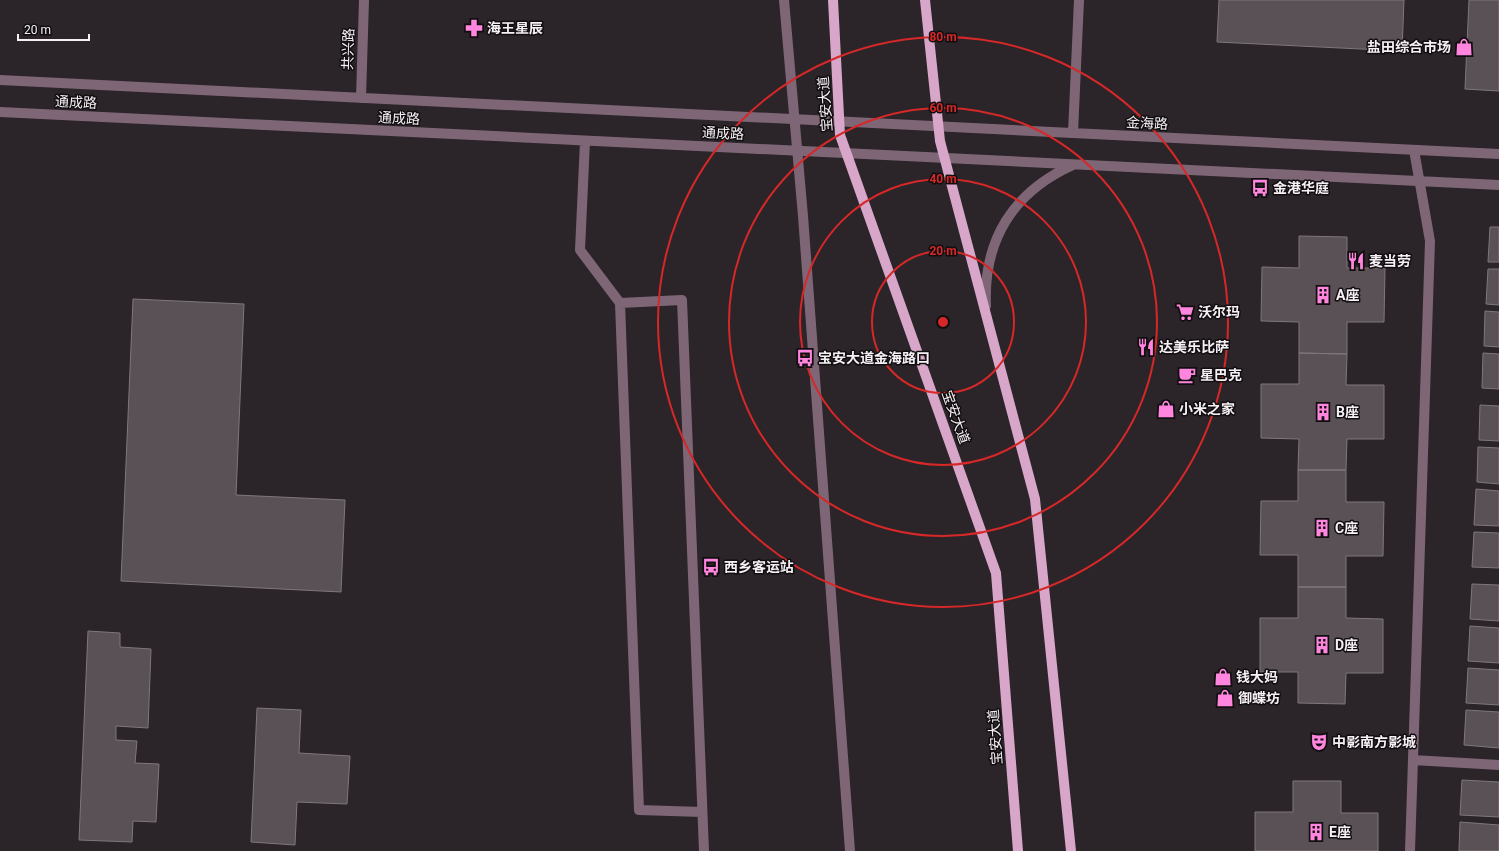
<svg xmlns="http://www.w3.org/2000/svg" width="1499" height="851" viewBox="0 0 1499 851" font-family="Roboto,'Noto Sans SC',sans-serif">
<rect width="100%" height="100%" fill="#2b2429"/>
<path fill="#595156" stroke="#80777d" d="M 1219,0 L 1404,0 L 1402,51 L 1217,42 Z
M 1469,0 L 1499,0 L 1499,91 L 1465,89 Z
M 1490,227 L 1499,227 L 1499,262 L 1488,262 Z
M 1299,236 L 1347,237 L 1347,268 L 1385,268 L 1384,322 L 1347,322 L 1347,354 L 1299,353 L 1299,322 L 1261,321 L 1262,267 L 1299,268 Z
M 1488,269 L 1499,269 L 1499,305 L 1486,304 Z
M 133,299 L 244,304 L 236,495 L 345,500 L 341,592 L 121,581 Z
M 1485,311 L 1499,312 L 1499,347 L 1484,346 Z
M 1299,353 L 1347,354 L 1346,385 L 1384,385 L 1384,439 L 1347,439 L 1346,470 L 1298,470 L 1299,439 L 1261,438 L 1261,384 L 1299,384 Z
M 1483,353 L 1499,354 L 1499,389 L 1482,388 Z
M 1480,405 L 1499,406 L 1499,441 L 1479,440 Z
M 1478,447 L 1499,448 L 1499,484 L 1477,482 Z
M 1298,470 L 1346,470 L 1346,502 L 1384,502 L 1383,556 L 1346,556 L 1346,587 L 1298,587 L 1298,555 L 1260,555 L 1261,501 L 1298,501 Z
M 1476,489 L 1499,491 L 1499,526 L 1474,525 Z
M 1474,532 L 1499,533 L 1499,568 L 1472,567 Z
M 1472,584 L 1499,585 L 1499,621 L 1470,619 Z
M 1298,587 L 1346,587 L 1346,618 L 1383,619 L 1383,673 L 1346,673 L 1345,704 L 1298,703 L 1298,672 L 1260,672 L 1260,618 L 1298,618 Z
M 1470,626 L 1499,628 L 1499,663 L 1468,661 Z
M 88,631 L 120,633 L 120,647 L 151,649 L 148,728 L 116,726 L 116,740 L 137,741 L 135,763 L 159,764 L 156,822 L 133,821 L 132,842 L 79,840 Z
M 1468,668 L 1499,670 L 1499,705 L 1466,703 Z
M 257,708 L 301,710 L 299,753 L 350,756 L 347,804 L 297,802 L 295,845 L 251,842 Z
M 1466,710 L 1499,712 L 1499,748 L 1464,745 Z
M 1462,780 L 1499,782 L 1499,817 L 1460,815 Z
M 1293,781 L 1341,781 L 1341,813 L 1378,813 L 1378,851 L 1255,851 L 1255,812 L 1293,812 Z
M 1460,822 L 1499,825 L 1499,851 L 1459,851 Z"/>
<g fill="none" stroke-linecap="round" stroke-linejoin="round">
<path stroke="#7e6677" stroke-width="10" d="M 784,0 L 803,216 L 850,851
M 0,80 L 1499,154
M 361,98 L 364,0
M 0,112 L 1499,185
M 1073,133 L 1079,0
M 585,141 L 580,250 L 620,303 L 682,300 L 704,851
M 620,303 L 639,810 L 702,812
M 986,306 C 983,240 1013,192 1073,165
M 1413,760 L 1499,765
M 1410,851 L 1430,241 L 1414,150"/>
<path stroke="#d8a6c8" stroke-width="10" d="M 833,0 L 840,135 L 996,573 L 1018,851
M 925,0 L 940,141 L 1035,499 L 1071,851"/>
</g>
<g fill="none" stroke="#d62828" stroke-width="2">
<circle cx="943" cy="322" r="71"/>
<circle cx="943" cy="322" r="143"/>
<circle cx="943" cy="322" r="214"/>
<circle cx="943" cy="322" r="285"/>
</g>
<defs>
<g id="pharmacy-bare" transform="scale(1.38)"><path d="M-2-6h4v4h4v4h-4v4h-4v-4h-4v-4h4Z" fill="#ff85de" stroke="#110e10" stroke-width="2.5" paint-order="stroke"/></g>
<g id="shop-bare" transform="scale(1.38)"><path d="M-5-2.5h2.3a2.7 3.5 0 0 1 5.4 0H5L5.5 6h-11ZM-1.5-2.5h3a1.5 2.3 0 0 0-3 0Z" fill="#ff85de" stroke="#110e10" stroke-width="2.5" paint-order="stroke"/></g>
<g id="bus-bare" transform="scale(1.38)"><path d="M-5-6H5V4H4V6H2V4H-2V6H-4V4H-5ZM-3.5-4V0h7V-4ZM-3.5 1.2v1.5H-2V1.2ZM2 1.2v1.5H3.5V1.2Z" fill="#ff85de" stroke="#110e10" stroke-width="2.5" paint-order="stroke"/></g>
<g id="restaurant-bare" transform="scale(1.38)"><path d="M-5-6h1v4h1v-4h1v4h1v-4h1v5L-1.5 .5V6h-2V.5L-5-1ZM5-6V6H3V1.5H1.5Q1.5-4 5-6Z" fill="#ff85de" stroke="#110e10" stroke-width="2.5" paint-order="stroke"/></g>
<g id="building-bare" transform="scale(1.38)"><path d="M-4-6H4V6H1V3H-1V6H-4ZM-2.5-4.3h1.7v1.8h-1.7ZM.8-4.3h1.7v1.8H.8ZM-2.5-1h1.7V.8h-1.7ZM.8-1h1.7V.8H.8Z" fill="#ff85de" stroke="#110e10" stroke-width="2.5" paint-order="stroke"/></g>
<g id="supermarket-bare" transform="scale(1.38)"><path d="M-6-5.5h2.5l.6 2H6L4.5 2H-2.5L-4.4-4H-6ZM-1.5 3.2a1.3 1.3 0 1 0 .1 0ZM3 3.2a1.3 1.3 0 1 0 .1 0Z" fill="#ff85de" stroke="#110e10" stroke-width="2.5" paint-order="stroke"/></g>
<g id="cafe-bare" transform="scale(1.38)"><path d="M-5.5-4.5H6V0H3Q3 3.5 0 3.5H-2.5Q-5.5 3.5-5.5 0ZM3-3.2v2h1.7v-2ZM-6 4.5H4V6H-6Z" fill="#ff85de" stroke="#110e10" stroke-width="2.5" paint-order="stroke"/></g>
<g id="theatre-bare" transform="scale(1.38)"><path d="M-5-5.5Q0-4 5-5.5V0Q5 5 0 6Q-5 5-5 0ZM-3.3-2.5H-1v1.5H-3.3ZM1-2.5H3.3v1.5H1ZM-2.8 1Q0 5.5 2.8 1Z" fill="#ff85de" stroke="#110e10" stroke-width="2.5" paint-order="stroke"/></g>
</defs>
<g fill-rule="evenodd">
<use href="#pharmacy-bare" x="474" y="28"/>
<use href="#shop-bare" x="1464" y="47"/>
<use href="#bus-bare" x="1260" y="188"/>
<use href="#restaurant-bare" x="1356" y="261"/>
<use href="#building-bare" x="1323" y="295"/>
<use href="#supermarket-bare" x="1185" y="312"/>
<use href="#restaurant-bare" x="1146" y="347"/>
<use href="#bus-bare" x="805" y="358"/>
<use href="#cafe-bare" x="1187" y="375"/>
<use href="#shop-bare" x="1166" y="409"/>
<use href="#building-bare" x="1323" y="412"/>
<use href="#building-bare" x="1322" y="528"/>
<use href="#bus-bare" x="711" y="567"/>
<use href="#building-bare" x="1322" y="645"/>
<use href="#shop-bare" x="1223" y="677"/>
<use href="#shop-bare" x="1225" y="698"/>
<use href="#theatre-bare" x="1319" y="742"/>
<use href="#building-bare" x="1316" y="832"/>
</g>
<g text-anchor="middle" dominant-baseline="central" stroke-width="3" stroke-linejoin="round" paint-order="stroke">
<g font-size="14" font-weight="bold" fill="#f6f0f4" stroke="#110e10" text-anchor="start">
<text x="487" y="28">海王星辰</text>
<text x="1451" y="47" text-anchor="end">盐田综合市场</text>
<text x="1273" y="188">金港华庭</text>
<text x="1369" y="261">麦当劳</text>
<text x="1336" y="295">A座</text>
<text x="1198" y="312">沃尔玛</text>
<text x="1159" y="347">达美乐比萨</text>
<text x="818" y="358">宝安大道金海路口</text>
<text x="1200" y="375">星巴克</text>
<text x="1179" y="409">小米之家</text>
<text x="1336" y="412">B座</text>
<text x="1335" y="528">C座</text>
<text x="724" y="567">西乡客运站</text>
<text x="1335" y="645">D座</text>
<text x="1236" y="677">钱大妈</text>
<text x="1238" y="698">御蝶坊</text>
<text x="1332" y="742">中影南方影城</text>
<text x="1329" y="832">E座</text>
</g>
<g font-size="14" fill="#f6f0f4" stroke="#110e10">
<text transform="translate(348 49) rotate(-88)">共兴路</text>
<text transform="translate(76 102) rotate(3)">通成路</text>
<text transform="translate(825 104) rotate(-94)">宝安大道</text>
<text transform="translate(399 118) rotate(3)">通成路</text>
<text transform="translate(1147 123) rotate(3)">金海路</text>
<text transform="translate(723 133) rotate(3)">通成路</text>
<text transform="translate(956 417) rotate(70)">宝安大道</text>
<text transform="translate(995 737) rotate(-94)">宝安大道</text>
</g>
</g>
<circle cx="943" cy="322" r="6" fill="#d62828" stroke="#110e10" stroke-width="2"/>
<g font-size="12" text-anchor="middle" font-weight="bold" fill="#d62828" stroke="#110e10" stroke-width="3" stroke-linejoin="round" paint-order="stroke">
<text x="943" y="41">80 m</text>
<text x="943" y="112">60 m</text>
<text x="943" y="183">40 m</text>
<text x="943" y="255">20 m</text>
</g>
<path d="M18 34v6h71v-6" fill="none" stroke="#f6f0f4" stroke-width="2"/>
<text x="24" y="34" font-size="12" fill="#f6f0f4" stroke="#110e10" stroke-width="3" paint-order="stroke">20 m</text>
</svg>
